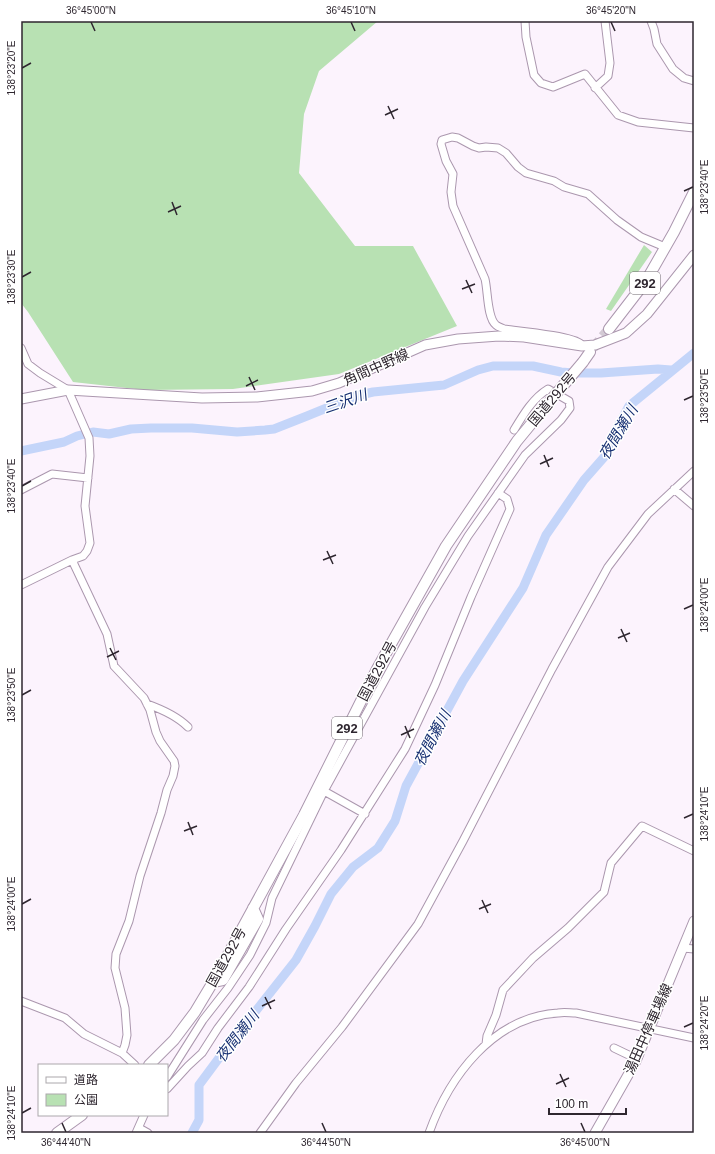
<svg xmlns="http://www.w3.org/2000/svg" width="715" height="1154" viewBox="0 0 715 1154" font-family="Helvetica,'Noto Sans JP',sans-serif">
<rect width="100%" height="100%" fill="#fcf3fd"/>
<path fill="#b8e1b3" d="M 21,21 L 378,21 L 319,71 L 304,114 L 299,173 L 355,246 L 413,246 L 457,326 L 339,374 L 233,389 L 145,390 L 73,382 L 28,312 L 21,303 Z
M 644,245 L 652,252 L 611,311 L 606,309 Z"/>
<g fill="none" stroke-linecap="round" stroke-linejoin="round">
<path stroke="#c4d5f9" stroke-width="9" d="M 21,451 L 64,442 L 77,436 L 93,432 L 109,434 L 131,429 L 151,428 L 192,428 L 237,432 L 265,430 L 274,429 L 307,416 L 356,396 L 373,392 L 444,385 L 478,370 L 493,366 L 533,366 L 561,372 L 574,373 L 601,373 L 658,369 L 671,370
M 192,1133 L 199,1120 L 199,1085 L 225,1050 L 296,960 L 315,926 L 331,894 L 353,867 L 378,848 L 395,821 L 406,786 L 463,681 L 523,588 L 546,535 L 584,480 L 606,455 L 610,441 L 629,406 L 694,353"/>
<path stroke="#d3cad4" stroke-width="10" stroke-dasharray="10 5" stroke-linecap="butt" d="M 593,348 L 609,329"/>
<g stroke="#ab97ae" stroke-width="9">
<path id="minor" d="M 525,21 L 526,37 L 534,75 L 541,83 L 553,87 L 585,74 L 618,115 L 638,122 L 694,128
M 651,21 L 654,29 L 657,44 L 673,69 L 684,78 L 694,81
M 595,88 L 608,76 L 610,63 L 605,21
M 581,344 C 573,336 519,331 504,329 C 502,328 498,327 496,325 C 487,318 488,291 485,279 L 453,206 L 451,192 L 453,174 L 446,161 L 441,144 L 442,140 L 452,137 L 458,138 L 473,146 L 479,148 L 486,147 L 498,148 L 506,153 L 518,167 L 526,173 L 554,181 L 564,187 L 588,194 L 617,220 L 641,237 L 665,247
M 21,348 L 28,364 L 40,373 L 68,390 L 89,438 L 90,456 L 85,506 L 90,543 L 87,551 L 83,556 L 72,560 L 21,585
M 674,489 L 694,506
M 21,490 L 52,474 L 88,478
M 72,560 L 107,634 L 114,666 L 144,698 L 150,710 L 156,732 L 160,741 L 174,761 L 175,766 L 173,776 L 167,790 L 161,813 L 140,876 L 129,921 L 116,954 L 115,968 L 125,1008 L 127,1035 L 125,1045 L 122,1053
M 147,704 C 161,709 177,716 188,727
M 324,791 L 365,814
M 683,948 L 694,949
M 21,1001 L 65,1018 L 84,1034 L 122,1053 L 135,1065
M 486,1044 L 487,1036 L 496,1015 L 503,990 L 533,958 L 568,928 L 604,892 L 611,863 L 642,826 L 694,851
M 614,1048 L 637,1059
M 167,1077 L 203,1020 L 228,988 L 250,955 L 266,923 L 272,898 L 324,791 L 425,607 L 468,536 L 525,455 L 561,420 L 570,408 L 569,401 L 548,389 C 533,398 523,415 514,430
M 167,1089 L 188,1066 L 202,1053 L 218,1028 L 249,987 L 286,929 L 341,850 L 405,749 L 435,685 L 471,597 L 510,509 L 507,499 L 498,493
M 139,1128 L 148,1133
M 136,1133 L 144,1115
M 260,1133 L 296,1083 L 342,1027 L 418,924 L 463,841 L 552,669 L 608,567 L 648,514 L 694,471
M 429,1133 C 449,1077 493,1017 558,1013 C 564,1012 570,1013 576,1013 L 694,1038"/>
</g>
<g stroke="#ab97ae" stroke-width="11">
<path id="major" d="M 21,399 L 68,390 L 202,398 L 257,397 L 312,391 L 339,383 L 425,345 L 458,339 L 499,336 L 524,337 L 582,346 L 595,345 L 626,333 L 647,314 L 694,255
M 595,1133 L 636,1061 L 694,921"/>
</g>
<g stroke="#ab97ae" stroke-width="12">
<path id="highway" d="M 609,329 L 646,281 L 674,232 L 694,192
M 583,362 L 590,352
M 213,982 L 223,980 L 258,919 L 253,908
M 149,1065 L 174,1040 L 195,1012 L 213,982 L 304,815 L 377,669 L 446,546 L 517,441 L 550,401
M 57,1133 L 82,1115"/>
</g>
<use href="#minor" stroke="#fff" stroke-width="7"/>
<use href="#major" stroke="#fff" stroke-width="9"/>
<use href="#highway" stroke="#fff" stroke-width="10"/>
<g stroke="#ab97ae" stroke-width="12" stroke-linecap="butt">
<path id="highway-bridge" d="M 550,401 L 583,362"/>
</g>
<use href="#highway-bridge" stroke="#fff" stroke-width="10"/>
</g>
<path fill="none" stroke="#2e262f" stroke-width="1.5" d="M 91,22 L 95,31M 351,22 L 355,31M 611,22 L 615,31M 22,68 L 31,63M 388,106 L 394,119M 385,115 L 398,109M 684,191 L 693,187M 172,202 L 177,215M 168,212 L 181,206M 22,277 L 31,272M 466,280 L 472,293M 462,289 L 475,284M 249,377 L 255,390M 246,386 L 258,380M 684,400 L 693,396M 544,455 L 549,467M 540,464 L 553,458M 22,486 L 31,481M 327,551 L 333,564M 323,560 L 336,555M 684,609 L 693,605M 621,629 L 627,642M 618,638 L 630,633M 110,648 L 116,660M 107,657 L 119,651M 22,695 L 31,690M 405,726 L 410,738M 401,735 L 414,729M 684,818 L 693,814M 188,822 L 193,835M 184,831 L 197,826M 482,900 L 488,913M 22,904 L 31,899M 479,909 L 491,904M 265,997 L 271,1009M 262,1006 L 275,1000M 684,1027 L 693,1023M 560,1074 L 566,1087M 556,1084 L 569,1078M 22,1113 L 31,1108M 62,1123 L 66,1132M 322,1123 L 326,1132M 581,1123 L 585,1132"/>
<g text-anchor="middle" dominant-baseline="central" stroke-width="3" stroke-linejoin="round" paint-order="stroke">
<g fill="#fff" stroke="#6d676d" stroke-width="1">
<rect x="630" y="272" width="30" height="22" rx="3"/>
<rect x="332" y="717" width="30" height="22" rx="3"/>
</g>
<g font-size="13" font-weight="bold" fill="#2e262f">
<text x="645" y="283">292</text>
<text x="347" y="728">292</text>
</g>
<g font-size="14" fill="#2e262f" stroke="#fff">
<text transform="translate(376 367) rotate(-24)">角間中野線</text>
<text transform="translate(552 399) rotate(-50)">国道292号</text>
<text transform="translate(377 671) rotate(-62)">国道292号</text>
<text transform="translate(226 957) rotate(-61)">国道292号</text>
<text transform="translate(648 1029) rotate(-66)">湯田中停車場線</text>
</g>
<g font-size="15" font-style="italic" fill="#183173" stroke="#fff">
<text transform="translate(345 401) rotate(-19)">三沢川</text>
<text transform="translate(618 432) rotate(-59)">夜間瀬川</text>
<text transform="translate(432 738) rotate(-62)">夜間瀬川</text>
<text transform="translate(237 1036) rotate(-52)">夜間瀬川</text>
</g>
</g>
<rect width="715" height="1154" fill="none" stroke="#ffffff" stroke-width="44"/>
<rect x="38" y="1064" width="130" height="52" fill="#ffffff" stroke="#aba8ac"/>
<rect x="46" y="1077" width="20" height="6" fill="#ffffff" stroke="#aba8ac"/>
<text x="74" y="1084" font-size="12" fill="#2e262f">道路</text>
<rect x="46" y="1094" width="20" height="12" fill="#b8e1b3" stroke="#aba8ac"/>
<text x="74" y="1104" font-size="12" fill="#2e262f">公園</text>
<path d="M549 1108v6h77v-6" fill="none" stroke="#2e262f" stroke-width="2"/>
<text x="555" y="1108" font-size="12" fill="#2e262f" stroke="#ffffff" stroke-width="3" paint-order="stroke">100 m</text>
<rect x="22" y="22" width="671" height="1110" fill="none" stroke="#2e262f" stroke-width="1.5"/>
<g font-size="10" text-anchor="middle" fill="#2e262f">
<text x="91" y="14">36°45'00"N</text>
<text x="351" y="14">36°45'10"N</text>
<text x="611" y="14">36°45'20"N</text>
<text transform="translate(11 68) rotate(-90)" y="4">138°23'20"E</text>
<text transform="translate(704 187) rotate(-90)" y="4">138°23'40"E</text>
<text transform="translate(11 277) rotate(-90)" y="4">138°23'30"E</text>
<text transform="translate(704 396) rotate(-90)" y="4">138°23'50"E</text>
<text transform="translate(11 486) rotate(-90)" y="4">138°23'40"E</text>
<text transform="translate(704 605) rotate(-90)" y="4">138°24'00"E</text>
<text transform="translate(11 695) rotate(-90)" y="4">138°23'50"E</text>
<text transform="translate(704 814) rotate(-90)" y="4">138°24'10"E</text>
<text transform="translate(11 904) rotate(-90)" y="4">138°24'00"E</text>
<text transform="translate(704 1023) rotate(-90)" y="4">138°24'20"E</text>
<text transform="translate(11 1113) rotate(-90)" y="4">138°24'10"E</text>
<text x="66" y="1146">36°44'40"N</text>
<text x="326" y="1146">36°44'50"N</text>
<text x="585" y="1146">36°45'00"N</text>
</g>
</svg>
